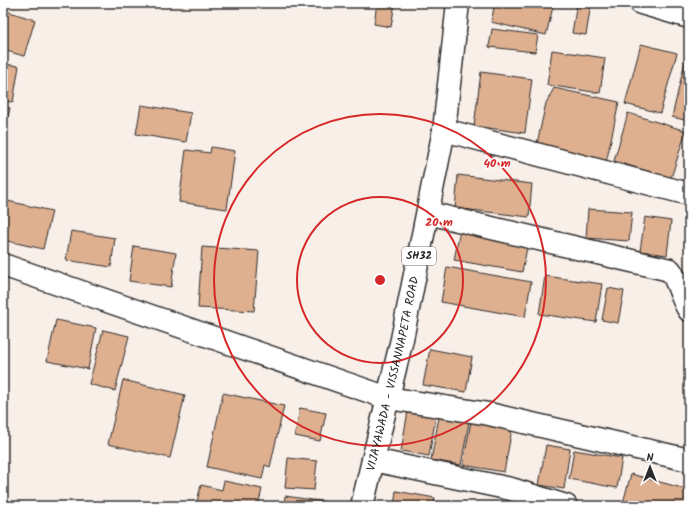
<svg xmlns="http://www.w3.org/2000/svg" width="692" height="509" viewBox="0 0 692 509" font-family="Kalam,sans-serif">
<rect width="100%" height="100%" fill="#f9efe9"/>
<filter id="ink" filterUnits="userSpaceOnUse"><feTurbulence type="fractalNoise" baseFrequency=".025" numOctaves="2"/><feDisplacementMap in="SourceGraphic" scale="8" xChannelSelector="R" yChannelSelector="G"/><feConvolveMatrix kernelMatrix="1 2 1 2 8 2 1 2 1" color-interpolation-filters="sRGB"/></filter>
<g filter="url(#ink)">
<path fill="#dfb090" stroke="#2b2b2b" d="M 377,3 L 395,3 L 391,27 L 374,24 Z
M 495,3 L 554,3 L 546,35 L 491,22 Z
M 577,3 L 591,4 L 586,35 L 572,33 Z
M 3,10 L 35,20 L 24,56 L 3,50 Z
M 492,29 L 538,35 L 535,52 L 489,47 Z
M 641,44 L 677,53 L 660,113 L 625,104 Z
M 552,50 L 605,58 L 600,93 L 547,85 Z
M 686,57 L 689,57 L 689,121 L 672,117 Z
M 3,64 L 19,66 L 13,102 L 3,101 Z
M 481,72 L 532,79 L 525,133 L 474,126 Z
M 554,88 L 619,102 L 606,163 L 536,148 L 546,103 Z
M 141,105 L 191,113 L 186,142 L 136,134 Z
M 3,106 L 10,108 L 3,139 Z
M 628,113 L 686,131 L 671,178 L 614,161 Z
M 211,147 L 235,151 L 227,209 L 179,202 L 186,150 L 210,153 Z
M 458,175 L 532,184 L 529,217 L 455,208 Z
M 3,200 L 52,211 L 43,249 L 3,240 Z
M 588,209 L 632,212 L 629,241 L 586,238 Z
M 645,217 L 671,221 L 667,255 L 640,251 Z
M 460,230 L 528,243 L 522,272 L 454,260 Z
M 71,231 L 115,238 L 111,267 L 66,260 Z
M 134,246 L 176,253 L 171,287 L 129,281 Z
M 202,247 L 259,251 L 254,311 L 198,308 Z
M 447,267 L 531,282 L 525,317 L 441,302 Z
M 545,276 L 602,284 L 596,322 L 539,314 Z
M 608,288 L 624,291 L 618,323 L 602,320 Z
M 56,320 L 96,328 L 88,369 L 47,361 Z
M 103,330 L 129,336 L 115,391 L 89,384 Z
M 430,349 L 472,357 L 466,392 L 423,385 Z
M 123,380 L 185,395 L 170,458 L 108,444 Z
M 223,393 L 284,406 L 270,467 L 265,465 L 262,479 L 207,467 Z
M 300,408 L 326,413 L 320,441 L 295,436 Z
M 408,411 L 436,416 L 429,456 L 401,451 Z
M 439,417 L 469,422 L 461,465 L 431,460 Z
M 471,421 L 512,429 L 504,472 L 463,465 Z
M 546,445 L 570,449 L 564,489 L 539,485 Z
M 574,450 L 622,458 L 617,488 L 569,479 Z
M 288,458 L 317,461 L 314,490 L 285,488 Z
M 631,474 L 689,490 L 686,506 L 622,506 Z
M 224,481 L 262,489 L 258,506 L 196,506 L 201,485 L 222,490 Z
M 396,491 L 435,498 L 434,506 L 394,506 Z
M 285,496 L 326,502 L 326,506 L 284,506 Z
M 475,503 L 497,506 L 474,506 Z"/>
<g fill="none" stroke-linecap="round" stroke-linejoin="round">
<g stroke="#2b2b2b" stroke-width="25">
<path id="minor" d="M 641,3 L 689,17
M 444,130 L 689,194
M 428,213 L 670,270 C 679,282 681,298 689,310
M 3,265 L 388,398 L 489,414 L 689,460
M 373,460 L 511,489 L 566,506"/>
</g>
<g stroke="#2b2b2b" stroke-width="25">
<g id="major">
<path id="s1" d="M 362,506 L 402,339 L 444,130 L 458,3"/>
</g>
</g>
<use href="#minor" stroke="#fff" stroke-width="22"/>
<use href="#major" stroke="#fff" stroke-width="22"/>
</g>
</g>
<g fill="none" stroke="#d62828" stroke-width="2">
<circle cx="380" cy="280" r="83"/>
<circle cx="380" cy="280" r="166"/>
</g>
<g text-anchor="middle" dominant-baseline="central" stroke-width="3" stroke-linejoin="round" paint-order="stroke">
<rect fill="#fff" stroke="#6b6b6b" stroke-width="1" x="402" y="247" width="34" height="18" rx="3"/>
<g font-size="11" font-weight="bold" fill="#2b2b2b">
<text x="419" y="256">SH32</text>
</g>
<g font-size="12" fill="#2b2b2b" stroke="#fff">
<text stroke="none"><textPath href="#s1" startOffset="136">VIJAYAWADA - VISSANNAPETA ROAD</textPath></text>
</g>
</g>
<circle cx="380" cy="280" r="6" fill="#d62828" stroke="#fff" stroke-width="2"/>
<g font-size="12" text-anchor="middle" font-weight="bold" fill="#d62828" stroke="#fff" stroke-width="3" stroke-linejoin="round" paint-order="stroke">
<text x="497" y="167">40 m</text>
<text x="439" y="226">20 m</text>
</g>
<rect width="692" height="509" fill="none" stroke="#fff" stroke-width="16"/>
<rect x="8" y="8" width="676" height="493" fill="none" stroke="#2b2b2b" stroke-width="1.5" filter="url(#ink)"/>
<g transform="translate(650 467)" stroke="#ffffff" stroke-width="3" paint-order="stroke">
<path d="M0-3L7 15L0 10L-7 15Z" fill="#2b2b2b"/>
<text y="-6" font-size="11" font-weight="bold" text-anchor="middle" fill="#2b2b2b">N</text>
</g>
</svg>
